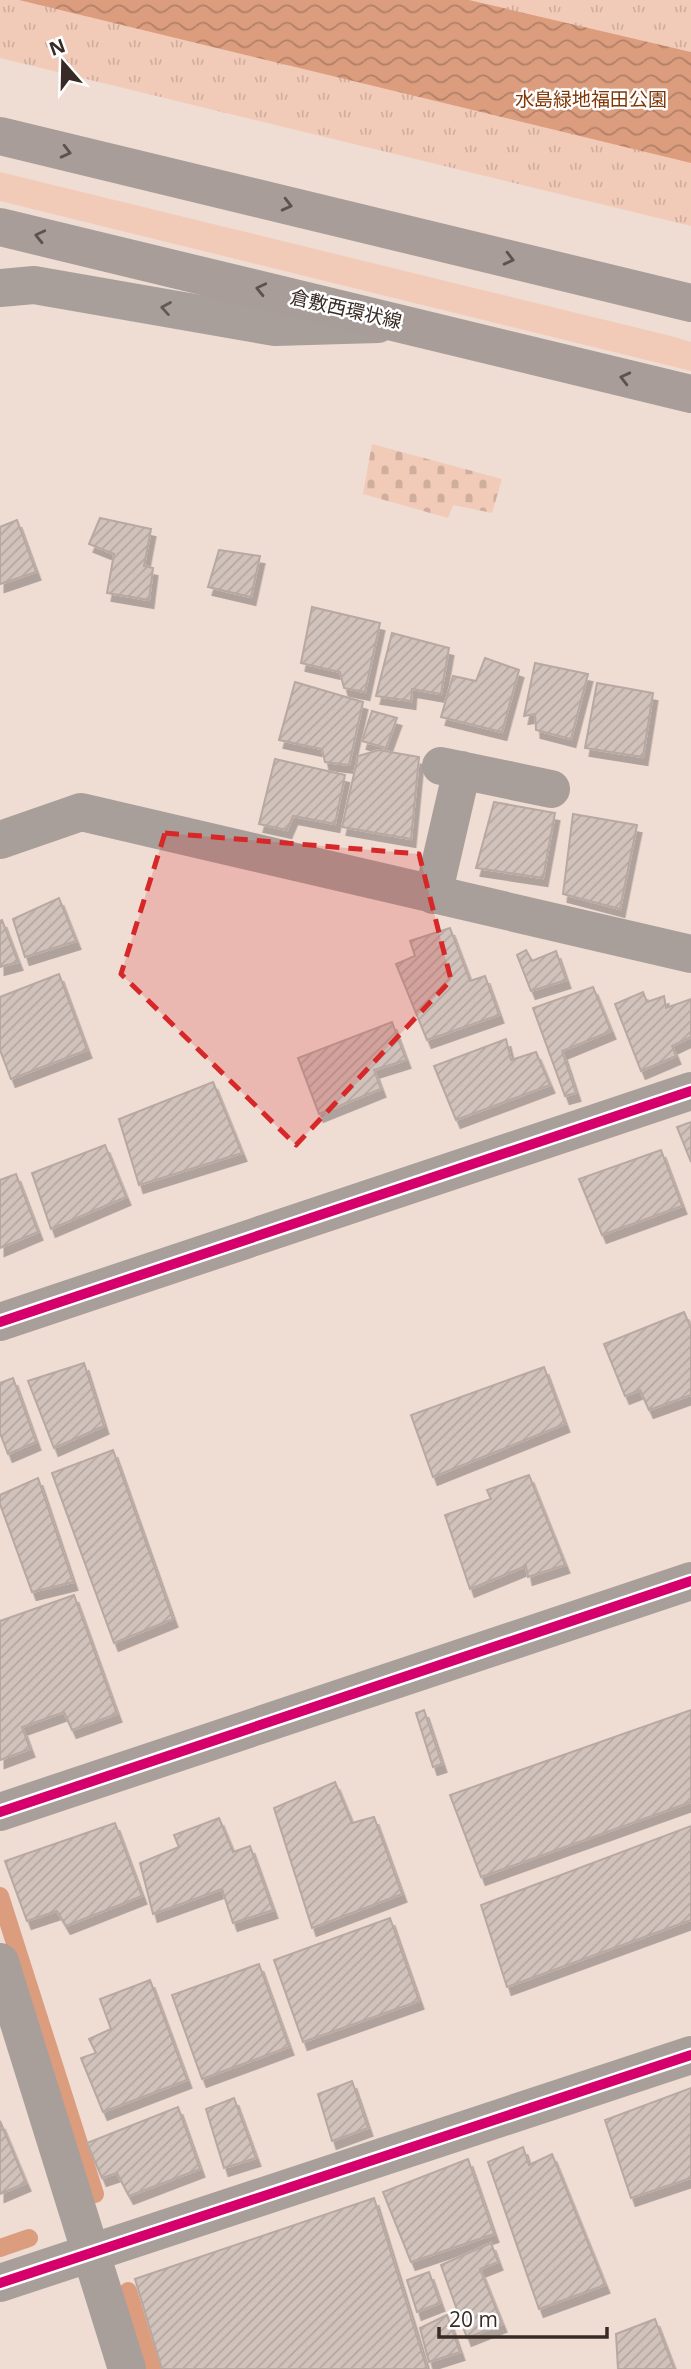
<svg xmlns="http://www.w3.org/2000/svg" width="691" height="2369" viewBox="0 0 691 2369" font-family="'Open Sans','Noto Sans JP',sans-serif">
<defs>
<pattern id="cemetery-stones" width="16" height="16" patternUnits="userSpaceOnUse" patternTransform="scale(1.75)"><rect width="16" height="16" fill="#f2cbb8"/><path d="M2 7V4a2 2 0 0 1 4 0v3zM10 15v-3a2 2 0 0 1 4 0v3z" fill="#d0ae9e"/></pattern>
<pattern id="park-tufts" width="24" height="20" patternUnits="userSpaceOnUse" patternTransform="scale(1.75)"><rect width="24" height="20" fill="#f2cbb8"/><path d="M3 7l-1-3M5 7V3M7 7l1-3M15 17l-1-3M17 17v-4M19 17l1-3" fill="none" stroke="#d0ae9e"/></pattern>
<pattern id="water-waves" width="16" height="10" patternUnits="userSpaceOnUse" patternTransform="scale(1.75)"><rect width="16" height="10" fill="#db9d7e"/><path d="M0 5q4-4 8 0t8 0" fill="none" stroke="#b38067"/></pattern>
<pattern id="building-hatch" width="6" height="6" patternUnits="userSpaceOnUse" patternTransform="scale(1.75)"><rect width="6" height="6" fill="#d1c2bb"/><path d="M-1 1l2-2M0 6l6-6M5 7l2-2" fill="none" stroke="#b4a7a1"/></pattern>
<filter id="shadow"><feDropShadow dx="4.5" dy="8" stdDeviation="0" flood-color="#0004"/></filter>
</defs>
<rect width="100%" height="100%" fill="#efdcd3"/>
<path fill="#f2cbb8" d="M 0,172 L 671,336 L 691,342 L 691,371 L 0,201 Z"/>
<path fill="url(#cemetery-stones)" d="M 372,444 L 502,479 L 492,513 L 453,505 L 448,518 L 363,494 Z"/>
<path fill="url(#park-tufts)" d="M 0,0 L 691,0 L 691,226 L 0,58 Z"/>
<path fill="url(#water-waves)" d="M 19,0 L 469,0 L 691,52 L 691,163 Z"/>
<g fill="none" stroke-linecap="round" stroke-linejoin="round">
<path stroke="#db9d7e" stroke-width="18" d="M 0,1896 L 95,2194
M 0,2248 L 29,2238
M 128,2291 L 152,2369"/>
</g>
<path fill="url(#building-hatch)" stroke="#b7a8a1" stroke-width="2" filter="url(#shadow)" d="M 100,518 L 151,529 L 144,566 L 153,568 L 149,600 L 107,593 L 114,554 L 89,544 Z
M 17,520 L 36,572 L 0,584 L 0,527 Z
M 219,550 L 260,556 L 251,597 L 208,587 Z
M 312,607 L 380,623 L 365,692 L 344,688 L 340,672 L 301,663 Z
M 392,633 L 449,648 L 441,694 L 412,689 L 411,701 L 376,696 Z
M 485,658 L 519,670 L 502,732 L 441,717 L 453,676 L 476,681 Z
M 535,663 L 588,674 L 571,739 L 536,730 L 535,714 L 524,716 Z
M 295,682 L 363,702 L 349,765 L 325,762 L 322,749 L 279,740 Z
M 597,683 L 653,693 L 643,757 L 585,748 Z
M 372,711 L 397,718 L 386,748 L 362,741 Z
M 379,750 L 419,757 L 411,839 L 342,827 L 358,756 Z
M 275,759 L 345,775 L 335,824 L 293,816 L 287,830 L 259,824 Z
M 494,802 L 555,813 L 543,878 L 476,868 Z
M 573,814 L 637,825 L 620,909 L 563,894 Z
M 59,898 L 76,941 L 25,957 L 13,919 Z
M 2,920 L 18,962 L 0,967 L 0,921 Z
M 450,928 L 470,981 L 485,976 L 499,1015 L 427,1040 L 396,964 L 415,956 L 410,941 Z
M 526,950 L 532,961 L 556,951 L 566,980 L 531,991 L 517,955 Z
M 59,974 L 87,1050 L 11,1079 L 0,1050 L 0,997 Z
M 593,987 L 611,1031 L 562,1051 L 576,1093 L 565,1096 L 533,1008 Z
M 643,992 L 647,1002 L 664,996 L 666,1008 L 691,999 L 691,1037 L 672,1046 L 676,1056 L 641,1071 L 615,1004 Z
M 392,1022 L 406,1060 L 374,1070 L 381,1089 L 319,1114 L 298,1058 Z
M 506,1039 L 511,1060 L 536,1052 L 550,1085 L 456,1120 L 434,1066 Z
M 213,1082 L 242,1153 L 139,1185 L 119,1119 Z
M 691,1122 L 691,1162 L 677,1127 Z
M 105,1145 L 126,1197 L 51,1229 L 32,1173 Z
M 661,1150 L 682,1206 L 602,1235 L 579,1179 Z
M 16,1174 L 38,1232 L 0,1248 L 0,1180 Z
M 684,1312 L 691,1328 L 691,1395 L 649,1410 L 640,1390 L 625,1396 L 604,1344 Z
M 84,1363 L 104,1426 L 54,1448 L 28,1381 Z
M 544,1367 L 565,1424 L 433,1477 L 411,1415 Z
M 13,1378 L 36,1442 L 8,1454 L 0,1433 L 0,1383 Z
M 113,1450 L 173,1619 L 114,1643 L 52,1473 Z
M 529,1475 L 565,1565 L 528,1577 L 526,1566 L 470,1589 L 445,1515 L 491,1499 L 487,1490 Z
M 38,1478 L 73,1582 L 32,1592 L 0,1504 L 0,1495 Z
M 74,1595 L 117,1714 L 72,1730 L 64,1712 L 22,1727 L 30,1749 L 0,1760 L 0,1621 Z
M 424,1710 L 442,1764 L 433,1767 L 416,1713 Z
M 691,1710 L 691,1802 L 481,1877 L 450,1795 Z
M 335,1782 L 352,1823 L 374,1817 L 402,1894 L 312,1928 L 274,1808 Z
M 219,1818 L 233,1852 L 250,1846 L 273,1910 L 233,1923 L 222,1889 L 153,1914 L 140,1863 L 179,1847 L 174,1835 Z
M 115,1823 L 142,1896 L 66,1926 L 57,1911 L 27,1921 L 5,1861 Z
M 691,1826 L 691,1920 L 507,1987 L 481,1905 Z
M 390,1918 L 419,2001 L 303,2042 L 274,1960 Z
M 259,1964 L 289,2047 L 202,2079 L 172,1995 Z
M 150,1980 L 187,2080 L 103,2112 L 81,2058 L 96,2053 L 89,2039 L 111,2029 L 100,1999 Z
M 352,2081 L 368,2128 L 332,2141 L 318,2094 Z
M 691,2088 L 691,2178 L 631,2198 L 605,2120 Z
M 234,2098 L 256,2158 L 224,2168 L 206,2109 Z
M 178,2107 L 200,2169 L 129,2196 L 117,2173 L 102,2178 L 87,2143 Z
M 0,2121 L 26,2183 L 0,2194 Z
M 523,2147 L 529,2165 L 552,2154 L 605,2285 L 539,2309 L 488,2162 Z
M 468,2159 L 494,2234 L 411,2262 L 383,2192 Z
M 374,2198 L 427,2369 L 162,2369 L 135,2279 Z
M 491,2243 L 498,2262 L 480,2269 L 502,2324 L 467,2338 L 441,2265 Z
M 429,2272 L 440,2303 L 417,2312 L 407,2280 Z
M 447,2315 L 460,2352 L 429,2362 L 420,2328 Z
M 655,2319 L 674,2369 L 618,2369 L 616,2334 Z"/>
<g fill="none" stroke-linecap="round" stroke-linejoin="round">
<path stroke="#a89f9a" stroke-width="38" d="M 0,288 L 34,285 L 275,327 L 378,324
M 441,766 L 551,789
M 0,840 L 81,812 L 691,954
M 433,895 L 462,770
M 0,1322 L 691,1091
M 0,1812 L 691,1581
M 0,1962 L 127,2369
M 0,2283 L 691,2055"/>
<path stroke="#a89d98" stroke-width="38" d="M 0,136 L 691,303
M 0,227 L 691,394"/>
<g stroke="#fff" stroke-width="15">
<path id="cycleway" d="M 0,1322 L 691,1091
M 0,1812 L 691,1581
M 0,2283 L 691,2055"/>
</g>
<use href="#cycleway" stroke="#d6006c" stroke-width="10"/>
</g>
<defs><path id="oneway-chevron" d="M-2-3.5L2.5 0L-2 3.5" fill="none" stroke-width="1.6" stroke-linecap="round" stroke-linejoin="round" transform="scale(1.75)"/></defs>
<g stroke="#5f524d">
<use href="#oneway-chevron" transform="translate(66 152) rotate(14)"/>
<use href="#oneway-chevron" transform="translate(287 205) rotate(14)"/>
<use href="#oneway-chevron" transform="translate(40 236) rotate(-167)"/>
<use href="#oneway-chevron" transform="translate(509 259) rotate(14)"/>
<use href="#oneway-chevron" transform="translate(261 289) rotate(-167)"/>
<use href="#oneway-chevron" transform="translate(625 378) rotate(-166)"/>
</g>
<use stroke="#655953" href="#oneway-chevron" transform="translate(166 308) rotate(-170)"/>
<path fill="#d62828" fill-opacity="0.2" stroke="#d62828" stroke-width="5" stroke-dasharray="14 9" stroke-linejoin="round" d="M 165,833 L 419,854 L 451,980 L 296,1145 L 121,974 Z"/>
<g text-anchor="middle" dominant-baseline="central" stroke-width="5" stroke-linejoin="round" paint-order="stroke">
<g font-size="19" fill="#803706" stroke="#fff">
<text x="591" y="99">水島緑地福田公園</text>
</g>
<g font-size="19" fill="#382a24" stroke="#fff">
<text transform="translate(346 309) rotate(13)">倉敷西環状線</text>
</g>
</g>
<g transform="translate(63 63) rotate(340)" stroke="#ffffff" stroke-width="5" paint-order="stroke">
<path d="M0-5L12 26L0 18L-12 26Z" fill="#382a24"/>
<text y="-10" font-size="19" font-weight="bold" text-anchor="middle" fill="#382a24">N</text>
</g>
<path d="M439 2327v10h168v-10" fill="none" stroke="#382a24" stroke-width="3.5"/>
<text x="449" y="2327" font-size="21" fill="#382a24" stroke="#ffffff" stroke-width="5" paint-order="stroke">20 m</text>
</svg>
